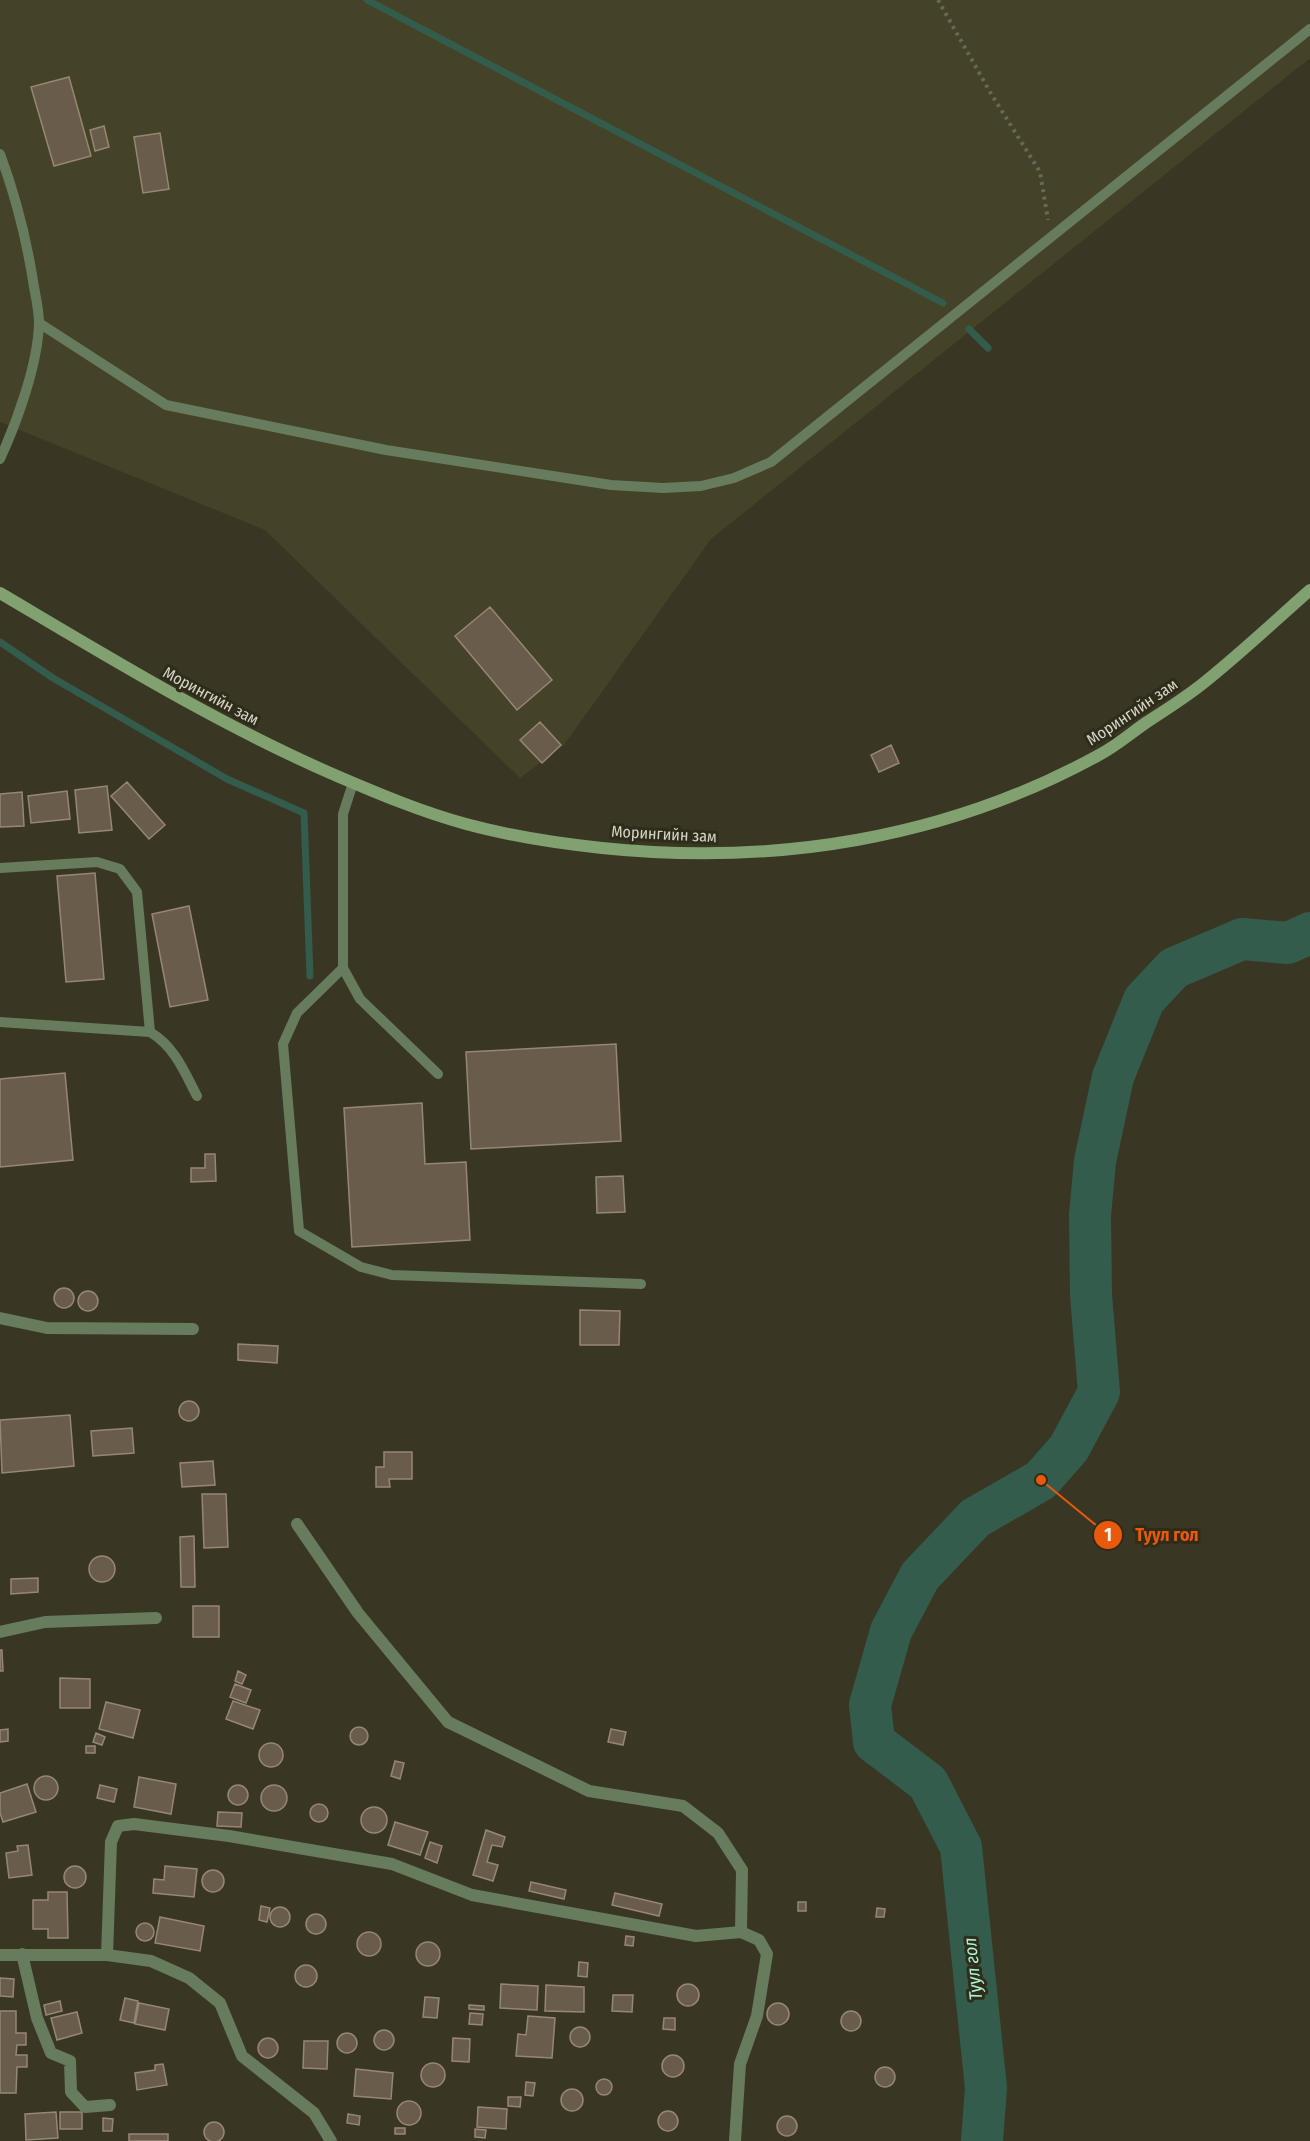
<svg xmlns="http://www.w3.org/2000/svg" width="1310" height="2141" viewBox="0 0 1310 2141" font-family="'Fira Sans Condensed',sans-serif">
<rect width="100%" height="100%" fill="#393724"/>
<path fill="#444227" d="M 0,0 L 1310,0 L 1310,58 L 711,539 L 564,745 L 520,778 L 265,530 L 0,422 Z"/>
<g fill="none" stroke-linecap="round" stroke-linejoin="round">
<path stroke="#335c4c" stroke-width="7" d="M 367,0 L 943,303
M 969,329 L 988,348
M 0,642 L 53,678 L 227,779 L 304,813 L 310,976"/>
<path stroke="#335c4c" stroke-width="42" d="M 982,2141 L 986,2088 L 961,1847 L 928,1783 L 874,1742 L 870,1705 L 891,1631 L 920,1576 L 975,1518 L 1041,1480 L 1069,1448 L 1099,1392 L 1091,1295 L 1090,1215 L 1095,1161 L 1113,1077 L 1144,1000 L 1174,968 L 1242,939 L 1288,943 L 1310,933"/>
</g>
<path fill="#6a5c4b" stroke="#968775" stroke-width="1.5" d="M 69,77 L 91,156 L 54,166 L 31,87 Z
M 104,126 L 109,147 L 95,151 L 90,130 Z
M 160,133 L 169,189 L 143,193 L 134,137 Z
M 490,607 L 552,680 L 517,710 L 455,636 Z
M 540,722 L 561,745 L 542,763 L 520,740 Z
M 891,745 L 899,763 L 879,772 L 871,755 Z
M 127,782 L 165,825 L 149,839 L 111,796 Z
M 107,786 L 112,830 L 79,833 L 75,790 Z
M 67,791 L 70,819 L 31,823 L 28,796 Z
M 22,792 L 24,826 L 0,827 L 0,794 Z
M 95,873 L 104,979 L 66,982 L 57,876 Z
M 189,906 L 208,1000 L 170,1007 L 152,914 Z
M 616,1044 L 621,1141 L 471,1149 L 466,1052 Z
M 65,1073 L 73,1160 L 0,1167 L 0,1079 Z
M 422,1103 L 425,1164 L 466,1162 L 470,1240 L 352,1247 L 344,1108 Z
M 205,1154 L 215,1154 L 216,1181 L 191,1182 L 191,1168 L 205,1168 Z
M 623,1176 L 625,1212 L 597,1213 L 596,1177 Z
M54 1298a10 10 0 1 1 20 0a10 10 0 1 1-20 0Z
M78 1301a10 10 0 1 1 20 0a10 10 0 1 1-20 0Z
M 580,1310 L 620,1311 L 619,1345 L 580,1345 Z
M 238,1344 L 278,1346 L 277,1363 L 238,1360 Z
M179 1411a10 10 0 1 1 20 0a10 10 0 1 1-20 0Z
M 70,1415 L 74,1466 L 2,1473 L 0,1420 Z
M 132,1428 L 134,1453 L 93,1456 L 91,1431 Z
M 384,1452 L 412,1452 L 412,1479 L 389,1479 L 390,1487 L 376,1487 L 376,1467 L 384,1467 Z
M 213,1461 L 215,1485 L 182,1487 L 180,1463 Z
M 202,1494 L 226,1494 L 228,1547 L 204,1548 Z
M 194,1536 L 195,1587 L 181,1587 L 180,1537 Z
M89 1569a13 13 0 1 1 26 0a13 13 0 1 1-26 0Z
M 38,1578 L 38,1592 L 11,1594 L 11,1579 Z
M 193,1606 L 219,1606 L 219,1637 L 193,1637 Z
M 0,1650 L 2,1650 L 3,1671 L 0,1671 Z
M 238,1671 L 246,1675 L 242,1684 L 235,1681 Z
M 60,1678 L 90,1679 L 90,1708 L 60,1708 Z
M 235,1684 L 251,1690 L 246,1703 L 230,1697 Z
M 233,1701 L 260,1710 L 253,1729 L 226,1719 Z
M 106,1702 L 140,1710 L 133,1738 L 99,1729 Z
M350 1736a9 9 0 1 1 18 0a9 9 0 1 1-18 0Z
M 8,1729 L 8,1741 L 0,1742 L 0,1730 Z
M 611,1729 L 626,1732 L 623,1745 L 608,1742 Z
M 96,1733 L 105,1737 L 102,1745 L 93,1742 Z
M259 1755a12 12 0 1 1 24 0a12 12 0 1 1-24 0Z
M 86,1746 L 95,1746 L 95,1753 L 86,1753 Z
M 395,1761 L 404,1763 L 400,1779 L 391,1776 Z
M34 1788a12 12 0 1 1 24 0a12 12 0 1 1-24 0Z
M 139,1777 L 176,1784 L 171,1814 L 134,1807 Z
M 27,1784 L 36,1812 L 3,1822 L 0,1813 L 0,1793 Z
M261 1798a13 13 0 1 1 26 0a13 13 0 1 1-26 0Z
M228 1795a10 10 0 1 1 20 0a10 10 0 1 1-20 0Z
M 100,1785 L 117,1789 L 114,1802 L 97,1798 Z
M310 1813a9 9 0 1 1 18 0a9 9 0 1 1-18 0Z
M361 1820a13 13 0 1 1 26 0a13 13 0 1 1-26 0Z
M 218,1812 L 242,1813 L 241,1827 L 217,1826 Z
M 395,1822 L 428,1832 L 420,1855 L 388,1845 Z
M 486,1830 L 505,1837 L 502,1847 L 492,1845 L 487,1862 L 498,1865 L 493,1881 L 473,1875 Z
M 430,1842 L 442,1846 L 437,1863 L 425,1858 Z
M 28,1845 L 32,1875 L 9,1878 L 6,1853 L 18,1851 L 17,1846 Z
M 165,1866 L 197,1869 L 194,1897 L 153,1893 L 154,1879 L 164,1880 Z
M64 1877a11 11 0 1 1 22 0a11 11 0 1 1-22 0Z
M202 1881a11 11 0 1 1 22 0a11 11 0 1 1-22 0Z
M 531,1882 L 566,1890 L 564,1899 L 529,1891 Z
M 48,1892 L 67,1892 L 68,1938 L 48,1938 L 48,1929 L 33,1929 L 33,1900 L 48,1900 Z
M 615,1893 L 662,1904 L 659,1916 L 612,1905 Z
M 798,1902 L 806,1902 L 806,1911 L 798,1911 Z
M 261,1906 L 270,1908 L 267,1922 L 259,1920 Z
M270 1917a10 10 0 1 1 20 0a10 10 0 1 1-20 0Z
M 877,1908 L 885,1909 L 884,1917 L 876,1917 Z
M306 1924a10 10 0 1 1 20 0a10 10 0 1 1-20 0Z
M 160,1917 L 204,1926 L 200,1951 L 155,1943 Z
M136 1932a9 9 0 1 1 18 0a9 9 0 1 1-18 0Z
M357 1944a12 12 0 1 1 24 0a12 12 0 1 1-24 0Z
M 626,1936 L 634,1937 L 633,1946 L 625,1945 Z
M416 1954a12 12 0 1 1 24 0a12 12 0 1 1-24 0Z
M 579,1962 L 588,1963 L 587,1977 L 578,1976 Z
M295 1976a11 11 0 1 1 22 0a11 11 0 1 1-22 0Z
M 0,1978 L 14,1979 L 13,1997 L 0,1996 Z
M 501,1984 L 538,1986 L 537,2010 L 500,2008 Z
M677 1995a11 11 0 1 1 22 0a11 11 0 1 1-22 0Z
M 546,1985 L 584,1987 L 584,2012 L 545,2011 Z
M 613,1995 L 633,1995 L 632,2012 L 612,2011 Z
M 425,1997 L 439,1998 L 437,2018 L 423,2017 Z
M 125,1998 L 138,2001 L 134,2023 L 120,2020 Z
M 60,2001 L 62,2011 L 46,2015 L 44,2005 Z
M 139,2003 L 169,2009 L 165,2030 L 135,2024 Z
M767 2014a11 11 0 1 1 22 0a11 11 0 1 1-22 0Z
M 469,2005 L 484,2006 L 484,2010 L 469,2009 Z
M841 2021a10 10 0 1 1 20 0a10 10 0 1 1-20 0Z
M 0,2011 L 16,2011 L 16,2033 L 26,2033 L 26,2045 L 17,2045 L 16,2055 L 27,2055 L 27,2067 L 17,2067 L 16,2093 L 0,2093 Z
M 77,2012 L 82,2033 L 57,2040 L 51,2018 Z
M 470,2013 L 483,2014 L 482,2025 L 469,2024 Z
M 528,2016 L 555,2018 L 552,2058 L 516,2056 L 518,2034 L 526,2035 Z
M 664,2018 L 675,2018 L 675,2030 L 663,2029 Z
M570 2037a10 10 0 1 1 20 0a10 10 0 1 1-20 0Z
M374 2040a10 10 0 1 1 20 0a10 10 0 1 1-20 0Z
M337 2043a10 10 0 1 1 20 0a10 10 0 1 1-20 0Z
M258 2048a10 10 0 1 1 20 0a10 10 0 1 1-20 0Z
M 453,2038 L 470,2039 L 469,2062 L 452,2061 Z
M 304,2041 L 328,2041 L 327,2069 L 303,2068 Z
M662 2066a11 11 0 1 1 22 0a11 11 0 1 1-22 0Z
M421 2075a12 12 0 1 1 24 0a12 12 0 1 1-24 0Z
M 163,2064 L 167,2085 L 137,2090 L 135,2073 L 155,2070 L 155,2065 Z
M875 2077a10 10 0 1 1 20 0a10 10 0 1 1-20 0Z
M 356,2069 L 393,2073 L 391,2099 L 354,2096 Z
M596 2087a8 8 0 1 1 16 0a8 8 0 1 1-16 0Z
M 526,2082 L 535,2083 L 533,2096 L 525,2095 Z
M561 2100a11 11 0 1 1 22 0a11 11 0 1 1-22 0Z
M 508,2097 L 521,2097 L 520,2107 L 508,2106 Z
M397 2113a12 12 0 1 1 24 0a12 12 0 1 1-24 0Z
M 478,2107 L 507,2109 L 506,2129 L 477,2127 Z
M658 2121a10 10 0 1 1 20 0a10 10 0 1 1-20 0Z
M 56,2112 L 58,2138 L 26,2140 L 25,2114 Z
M 60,2112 L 82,2112 L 82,2129 L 60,2129 Z
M 348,2114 L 360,2116 L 359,2125 L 347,2123 Z
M777 2126a10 10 0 1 1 20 0a10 10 0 1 1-20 0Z
M 103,2118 L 113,2119 L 112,2131 L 103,2131 Z
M204 2132a10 10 0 1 1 20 0a10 10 0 1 1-20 0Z
M 395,2128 L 405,2128 L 405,2134 L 395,2134 Z
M 475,2129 L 486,2130 L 485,2138 L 475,2137 Z
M 129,2134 L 168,2134 L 168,2141 L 129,2141 Z"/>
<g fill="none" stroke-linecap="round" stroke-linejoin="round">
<path stroke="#696857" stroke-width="4" stroke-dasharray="3 4.5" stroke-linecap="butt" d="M 938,0 L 990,92 L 1040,172 L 1048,220"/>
<path stroke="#677b5d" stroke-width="10" d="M 0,154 C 16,197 27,241 34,287 C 36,298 39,311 39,323 C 38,364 17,422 0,459
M 39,323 L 166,405 L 386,450 L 611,485 L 663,488 L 701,486 L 734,478 L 771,462 L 1310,29
M 353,783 L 343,814 L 343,968 L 360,999 L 438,1074
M 0,868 L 97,862 L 120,869 L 137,892 L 150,1032
M 343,968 L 297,1013 L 283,1044 L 299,1231 L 361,1267 L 392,1275 L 641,1284
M 0,1022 L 150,1032 C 175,1047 184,1071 197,1096"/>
<path stroke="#677b5d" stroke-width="12" d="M 0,1318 L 47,1328 L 193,1329
M 297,1524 L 358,1613 L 448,1722 L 589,1791 L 683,1806 L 718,1833 L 742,1870 L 741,1932
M 0,1632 L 45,1622 L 156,1618
M 22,1954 L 37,2018 L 51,2053 L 70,2061 L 71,2092 L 85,2107 L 110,2105
M 0,1955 L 107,1955 L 151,1961 L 189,1978 L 220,2003 L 242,2056 L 314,2113 L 331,2141
M 107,1955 L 111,1842 L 118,1826 L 134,1824 L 229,1836 L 392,1864 L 472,1895 L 696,1936 L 741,1932 L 759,1940 L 767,1954 L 757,2016 L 740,2064 L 735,2141"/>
<path stroke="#81a171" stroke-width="12" d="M 0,593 C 110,658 219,725 337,776 C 379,794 422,812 466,824 C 510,836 556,843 602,848 C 775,866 946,839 1099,755 C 1116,746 1131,733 1147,722 C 1167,709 1188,696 1206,681 C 1242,652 1276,620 1310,590"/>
</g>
<g text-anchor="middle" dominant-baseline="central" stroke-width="6" stroke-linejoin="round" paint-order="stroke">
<g font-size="16" fill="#d5d5c9" stroke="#2f2d1a">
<text transform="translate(211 696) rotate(28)">Морингийн зам</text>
<text transform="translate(1132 712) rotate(-34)">Морингийн зам</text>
<text transform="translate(664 834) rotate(3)">Морингийн зам</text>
</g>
<g font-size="18" font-style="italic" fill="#a9f3d4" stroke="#2f2d1a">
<text transform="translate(973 1969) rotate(-96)">Туул гол</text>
</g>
</g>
<path fill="none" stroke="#e8590c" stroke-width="2" d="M1041 1480L1108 1535"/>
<g fill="#e8590c" stroke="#2f2d1a" stroke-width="2">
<circle cx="1041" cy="1480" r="6"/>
<circle cx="1108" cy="1535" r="15"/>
</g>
<g font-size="18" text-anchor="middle" font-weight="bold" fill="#fff">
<text x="1108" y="1541">1</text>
</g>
<g font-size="18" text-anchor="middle" font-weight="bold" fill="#e8590c" stroke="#2f2d1a" stroke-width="6" stroke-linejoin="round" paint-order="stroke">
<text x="1167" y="1541">Туул гол</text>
</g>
</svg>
